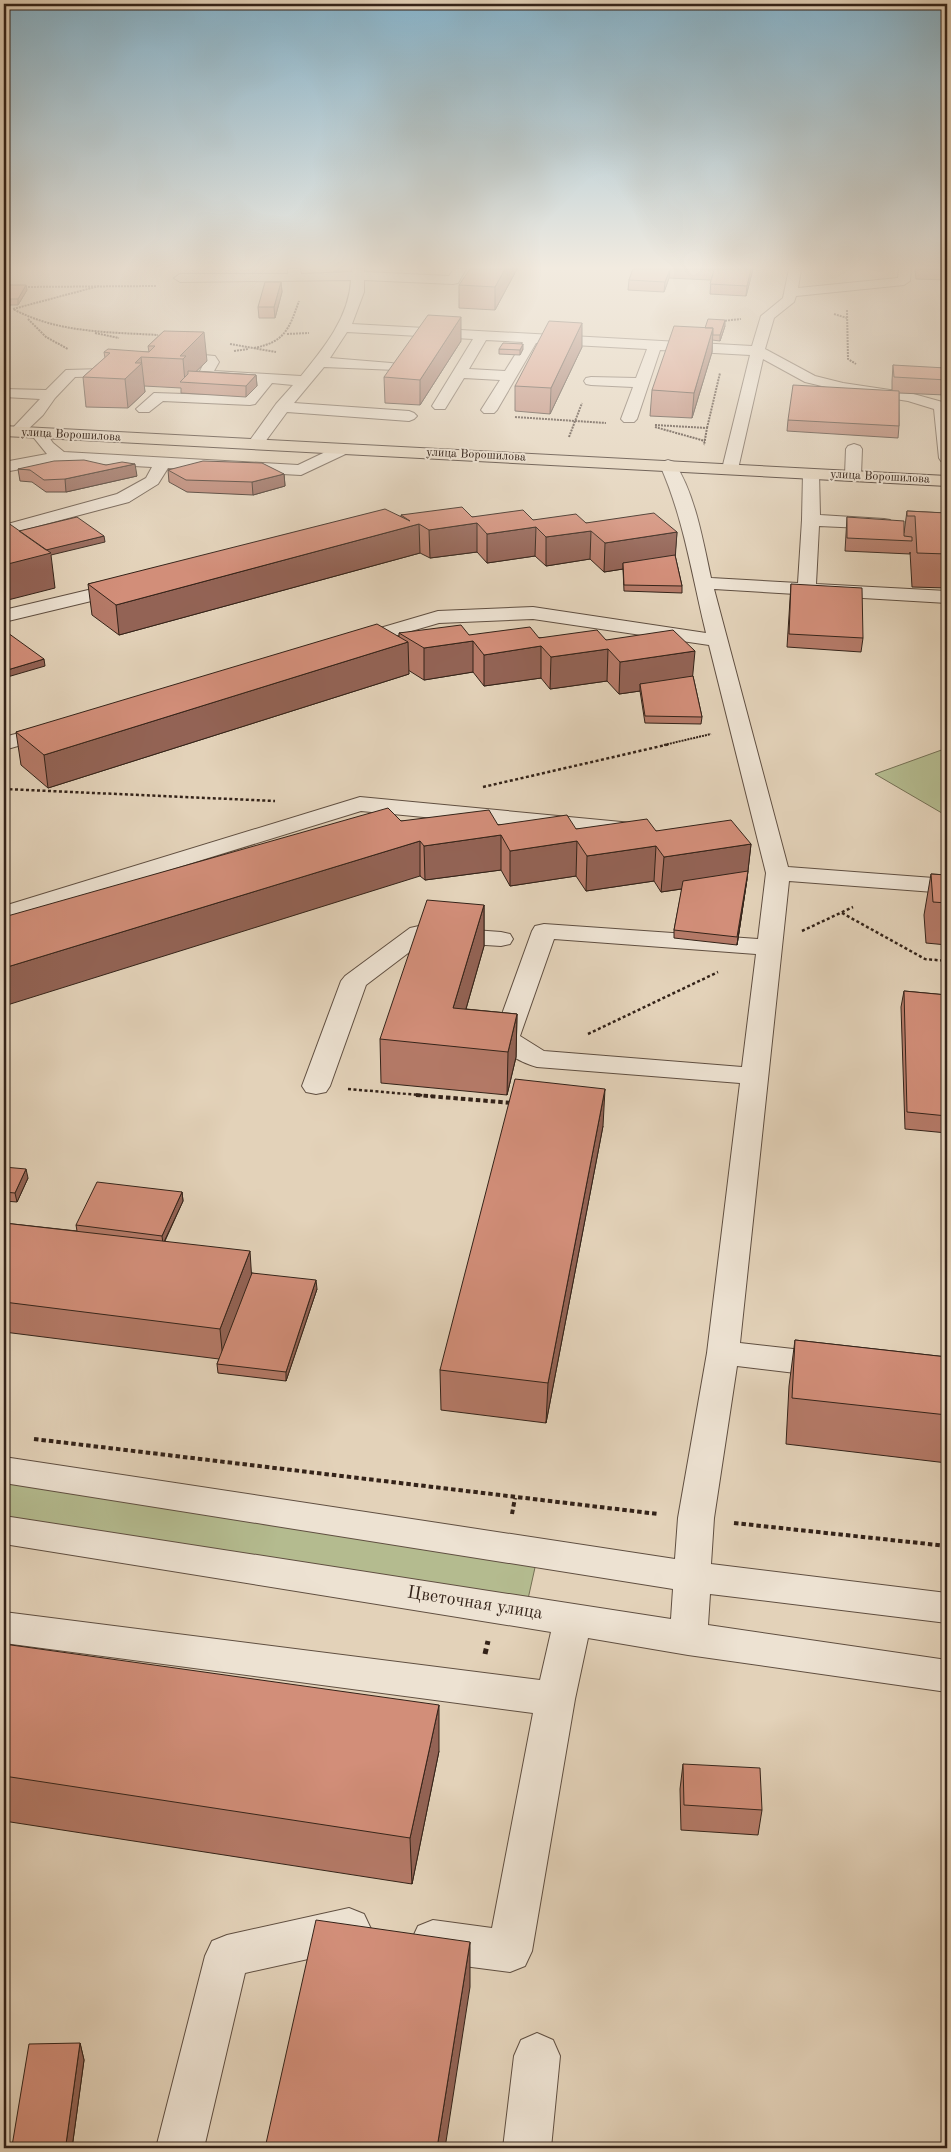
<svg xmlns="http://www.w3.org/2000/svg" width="951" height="2152" viewBox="0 0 951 2152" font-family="'Old Standard TT',serif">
<rect width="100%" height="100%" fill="#e3d2b9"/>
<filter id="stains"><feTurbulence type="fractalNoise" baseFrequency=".004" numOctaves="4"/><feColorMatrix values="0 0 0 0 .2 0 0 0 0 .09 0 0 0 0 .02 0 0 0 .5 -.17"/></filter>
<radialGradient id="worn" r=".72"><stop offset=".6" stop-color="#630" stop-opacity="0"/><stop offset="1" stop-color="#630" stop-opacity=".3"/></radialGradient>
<path fill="#b4bb8f" stroke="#746f54" d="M 947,748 L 947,816 L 875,774 Z
M 4,1482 L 536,1563 L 528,1599 L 4,1517 Z"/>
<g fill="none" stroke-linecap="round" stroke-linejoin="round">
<g stroke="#604f41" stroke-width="2">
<path id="minor" d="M 288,269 L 300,269 L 301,274 L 352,272 L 352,269 L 364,269 L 364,272 L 449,276 L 454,269 L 466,269 L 458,283 L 453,284 L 364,280 L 364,292 L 352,324 L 752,346 L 761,316 L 783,298 L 789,269 L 801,269 L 798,288 L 898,278 L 899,269 L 911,269 L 910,281 L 904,285 L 796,296 L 794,302 L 774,318 L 765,349 L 815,376 L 843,383 L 910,393 L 946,403 L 947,463 L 941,461 L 939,458 L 934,409 L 908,401 L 843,391 L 805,382 L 763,359 L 738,469 L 736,472 L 724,472 L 722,469 L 750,355 L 660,350 L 637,419 L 634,422 L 624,422 L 621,419 L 633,387 L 591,385 L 586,384 L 584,381 L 586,378 L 591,377 L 636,378 L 647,349 L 536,343 L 497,410 L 494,413 L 484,413 L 481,410 L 500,380 L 464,378 L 445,409 L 435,409 L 432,406 L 473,339 L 347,332 L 330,358 L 391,363 L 396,364 L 398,367 L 396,370 L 324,367 L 294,403 L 409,411 L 414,413 L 417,416 L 414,419 L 409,421 L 287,412 L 262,446 L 250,446 L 248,443 L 276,404 L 293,385 L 272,383 L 255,404 L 250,405 L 163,401 L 149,412 L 139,412 L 136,409 L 154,393 L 246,396 L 257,383 L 200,378 L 198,375 L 204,363 L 165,359 L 163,356 L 165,353 L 170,352 L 215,356 L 219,362 L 214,371 L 301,376 C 323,349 349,318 351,280 L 180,282 L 174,278 L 180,274 L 288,274 ZM 486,340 L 523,342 L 505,371 L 469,369 Z
M 120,359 L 125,360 L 127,363 L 113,376 L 75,377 L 55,398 L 43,415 L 22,435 L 12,435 L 9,432 L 40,399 L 4,397 L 4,389 L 46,390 L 66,370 L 104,369 L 115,360 Z
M 38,428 L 44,430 L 53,443 L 64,452 L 298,465 L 340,445 L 352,445 L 354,448 L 352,451 L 301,475 L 168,468 L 158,484 L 129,502 L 4,535 L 4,525 L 117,494 L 146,478 L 152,467 L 60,462 L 4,472 L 4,462 L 47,454 L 30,433 L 32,430 Z
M 854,444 L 860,446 L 862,449 L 861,475 L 859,478 L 847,478 L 845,475 L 846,449 L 848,446 Z
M 668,460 L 674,462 C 695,493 703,541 711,578 L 798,583 L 802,520 L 803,473 L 805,470 L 817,470 L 819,473 L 820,515 L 884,519 L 890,520 L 893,524 L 890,528 L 884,529 L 819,526 L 816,584 L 947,591 L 947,603 L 714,589 L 788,867 L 947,879 L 947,893 L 789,881 L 740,1343 L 829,1353 L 841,1357 L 845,1365 L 841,1373 L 829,1377 L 737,1366 L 714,1518 L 711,1564 L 947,1593 L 947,1623 L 710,1594 L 708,1625 L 947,1660 L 947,1692 L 688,1655 L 588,1638 L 575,1699 L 532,1951 L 525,1966 L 510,1972 L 433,1962 L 418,1956 L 411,1941 L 418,1926 L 433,1920 L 492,1928 L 533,1713 L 4,1643 L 4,1612 L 540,1680 L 551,1632 L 4,1544 L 4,1516 L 671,1619 L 673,1589 L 4,1483 L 4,1457 L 675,1559 L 678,1518 L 707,1353 L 740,1083 L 537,1067 C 522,1063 501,1052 493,1039 L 532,931 L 535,926 L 544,924 L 758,939 L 766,873 L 709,645 L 533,619 L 439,623 L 353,648 L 346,646 L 343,642 L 346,638 L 438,611 L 533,607 L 706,633 C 692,576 684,519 660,465 L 662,462 ZM 554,939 L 756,954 L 742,1067 L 544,1051 L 520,1036 Z
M 126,581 L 133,583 L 135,587 L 133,591 L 4,622 L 4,610 Z
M 53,724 L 60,726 L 64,730 L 60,734 L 4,750 L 4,737 Z
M 360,797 L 632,823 L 640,825 L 643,830 L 640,835 L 632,837 L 361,811 L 4,921 L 4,906 Z
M 419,926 L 501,932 L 510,934 L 513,939 L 510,944 L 501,946 L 424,941 L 366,985 L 330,1086 L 326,1092 L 316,1094 L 306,1092 L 302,1086 L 341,981 L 345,976 L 410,928 Z
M 349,1908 L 364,1914 L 371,1929 L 364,1944 L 349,1950 L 245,1973 L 204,2148 L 156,2148 L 205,1956 L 212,1941 L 227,1935 Z
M 537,2033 L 553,2040 L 560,2056 L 551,2148 L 503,2148 L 514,2056 L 521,2040 Z"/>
</g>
<g stroke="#342319" stroke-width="2">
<path id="major" d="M 4,426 L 947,476 L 947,486 L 4,436 Z"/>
</g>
<path stroke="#342319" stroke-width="2" stroke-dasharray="2 1" stroke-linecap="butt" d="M 99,286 L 13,309 C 58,333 108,332 158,335
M 22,287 L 156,286
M 847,310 L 848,359 L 856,364
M 834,314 L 847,318
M 28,319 L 46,337 L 68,349
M 722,321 L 741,319
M 95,333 L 119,338
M 287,334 L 309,333
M 230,344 L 276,352
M 254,348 C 285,342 289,329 299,301
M 234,351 L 248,349
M 515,417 L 606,423
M 655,425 L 707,428 L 704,445
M 655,427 L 705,441
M 707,428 L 720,373
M 569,437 L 582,403
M 664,745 L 711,734"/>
<path stroke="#342319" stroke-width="2.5" stroke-dasharray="3 2.5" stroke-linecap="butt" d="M 483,787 L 670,744
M 4,789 L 275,801
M 842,913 L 925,959 L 947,961
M 802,931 L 853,907
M 588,1034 L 718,972
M 348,1089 L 431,1096"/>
<path stroke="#342319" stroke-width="4" stroke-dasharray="4.5 3" stroke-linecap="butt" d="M 416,1095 L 512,1103
M 34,1439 L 658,1514
M 512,1514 L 515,1498
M 734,1523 L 947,1546"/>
<path stroke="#342319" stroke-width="5" stroke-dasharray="5.5 4" stroke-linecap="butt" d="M 485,1654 L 488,1641"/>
<use href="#minor" fill="#ede2d2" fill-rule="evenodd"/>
<use href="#major" fill="#e3d2b9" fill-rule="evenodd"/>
</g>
<path fill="#b57a68" stroke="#342319" d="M 517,269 L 495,310 L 459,308 L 459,285 Z
M 633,269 L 753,269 L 746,296 L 710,294 L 711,280 L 669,278 L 664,292 L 628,290 L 629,280 Z
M 915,269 L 947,269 L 947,280 L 916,279 Z
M 281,282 L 282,292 L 275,318 L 259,318 L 258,307 Z
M 4,287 L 27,290 L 18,305 L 4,305 Z
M 944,319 L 947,320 L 947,350 L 943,330 Z
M 725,326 L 720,341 L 712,340 L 712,352 L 692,418 L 650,416 L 652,390 L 705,328 Z
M 164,331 L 207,361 L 196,371 L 256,375 L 257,386 L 246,397 L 181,393 L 181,388 L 144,386 L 145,392 L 128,408 L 86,407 L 83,377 L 105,358 L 104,352 L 149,352 L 148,346 Z
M 461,341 L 420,405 L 385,403 L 384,377 Z
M 582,347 L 550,414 L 515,411 L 515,386 Z
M 499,349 L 523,349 L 520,355 L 499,354 Z
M 893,365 L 947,376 L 945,395 L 899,393 L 899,426 L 898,438 L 787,431 L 788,420 L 892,390 L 892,381 Z
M 18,469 L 137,476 L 66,492 L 46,492 L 32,482 L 20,481 Z
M 168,470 L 284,474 L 285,486 L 253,495 L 187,492 L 169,482 Z
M 947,490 L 947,588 L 912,587 L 910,552 L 910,554 L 845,551 L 847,517 L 904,533 L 907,511 L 944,513 Z
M 401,515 L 472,517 L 586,523 L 677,532 L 675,555 L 682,586 L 682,593 L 624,591 L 623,569 L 604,572 L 590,559 L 546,566 L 535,556 L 487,563 L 477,552 L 430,558 L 420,553 L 119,635 L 92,615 L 88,584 L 401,517 Z
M 791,584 L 863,638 L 861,652 L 787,647 Z
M 399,633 L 606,640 L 693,676 L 702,717 L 701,724 L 645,723 L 640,691 L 619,694 L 607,681 L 550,689 L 541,678 L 484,686 L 473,672 L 424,680 L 408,670 L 409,674 L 48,788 L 21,765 L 16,732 L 399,637 Z
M 401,821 L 498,825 L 576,829 L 656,831 L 751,844 L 747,879 L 737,945 L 674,938 L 674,930 L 682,889 L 661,892 L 654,881 L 586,891 L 576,876 L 510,886 L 501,870 L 425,880 L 420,876 Z
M 931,874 L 947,875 L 947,945 L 926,943 L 924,915 Z
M 484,905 L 484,946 L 466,1009 L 517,1014 L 516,1057 L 507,1095 L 381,1083 L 380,1039 Z
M 904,991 L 947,995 L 947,1133 L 905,1129 L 901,1007 Z
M 603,1126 L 546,1423 L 441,1410 L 440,1370 Z
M 4,1167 L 28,1178 L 17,1202 L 4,1201 Z
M 182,1192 L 183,1201 L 165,1241 L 252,1273 L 317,1289 L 286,1381 L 218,1373 L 217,1364 L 219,1359 L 4,1332 L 4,1223 L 77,1231 L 76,1225 Z
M 795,1340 L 947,1357 L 947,1463 L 786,1444 L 789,1386 Z
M 4,1644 L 439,1751 L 412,1884 L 4,1821 Z
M 683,1764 L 762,1810 L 758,1835 L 681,1830 L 680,1789 Z
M 80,2043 L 84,2060 L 72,2148 L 13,2148 L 12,2146 Z"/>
<path fill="#936355" stroke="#342319" d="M 505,269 L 517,269 L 495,310 L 495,287 Z
M 670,269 L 669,278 L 664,292 L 665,282 Z
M 751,269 L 753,269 L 746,296 L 747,286 Z
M 281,282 L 282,292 L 275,318 L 274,307 Z
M 26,285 L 27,290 L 18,305 L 18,299 Z
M 461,317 L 461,341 L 420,405 L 420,380 Z
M 725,320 L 725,326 L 720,341 L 720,335 Z
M 582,323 L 582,347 L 550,414 L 551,388 Z
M 713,328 L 712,352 L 692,418 L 694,393 Z
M 204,332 L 207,361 L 185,382 L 183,359 L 180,356 Z
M 523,344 L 523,349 L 520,355 L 520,350 Z
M 141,357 L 145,392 L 128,408 L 125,379 L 135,363 Z
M 256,375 L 257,386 L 246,397 L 246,386 Z
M 135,464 L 137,476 L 66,492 L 65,479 Z
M 284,474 L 285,486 L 253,495 L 252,482 Z
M 477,523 L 477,552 L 430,558 L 429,530 Z
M 419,524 L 420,553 L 119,635 L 116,605 Z
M 536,527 L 535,556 L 487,563 L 487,534 Z
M 591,531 L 590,559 L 546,566 L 546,537 Z
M 677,532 L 675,561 L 623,563 L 623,569 L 604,572 L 605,543 Z
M 104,536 L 105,542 L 51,555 L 55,588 L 4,601 L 4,565 L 23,555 Z
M 473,641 L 473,672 L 424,680 L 424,648 Z
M 408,642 L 409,674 L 48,788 L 44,755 Z
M 541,646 L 541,678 L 484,686 L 484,655 Z
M 608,649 L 607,681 L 550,689 L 551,657 Z
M 695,651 L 692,683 L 640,684 L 640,691 L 619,694 L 620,662 Z
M 44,659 L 45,666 L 4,678 L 4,671 Z
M 501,835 L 501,870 L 425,880 L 424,846 Z
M 420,841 L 420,876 L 4,1006 L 4,968 Z
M 577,841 L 576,876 L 510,886 L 510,851 Z
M 751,844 L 747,879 L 737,945 L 747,879 L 661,892 L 664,857 Z
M 656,846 L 654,881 L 586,891 L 587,856 Z
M 484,905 L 484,946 L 455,1047 L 453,1008 Z
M 517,1014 L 516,1057 L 507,1095 L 508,1052 Z
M 605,1089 L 603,1126 L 546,1423 L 548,1383 Z
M 26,1169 L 28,1178 L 17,1202 L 15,1193 Z
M 182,1192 L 183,1201 L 163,1244 L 162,1236 Z
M 250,1251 L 252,1282 L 223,1360 L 220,1329 Z
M 316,1280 L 317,1289 L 286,1381 L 286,1372 Z
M 439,1705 L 439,1751 L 412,1884 L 410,1838 Z
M 470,1942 L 470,1987 L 445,2148 L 437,2148 Z
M 80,2043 L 84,2060 L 72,2148 L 68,2148 L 66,2144 Z"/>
<path fill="#d28e79" stroke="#342319" d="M 470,269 L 505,269 L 495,287 L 459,285 Z
M 633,269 L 670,269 L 665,282 L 629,280 Z
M 686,269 L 751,269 L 747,286 L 710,284 L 714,270 Z
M 924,269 L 947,269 L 947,270 Z
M 265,282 L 281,282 L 274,307 L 258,307 Z
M 5,285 L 26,285 L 18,299 L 4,299 L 4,287 Z
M 428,315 L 461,317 L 420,380 L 384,377 Z
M 708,319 L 725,320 L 720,335 L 713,335 L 713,328 L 705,328 Z
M 944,319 L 947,320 L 947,332 Z
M 549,321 L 582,323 L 551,388 L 515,386 Z
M 674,326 L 713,328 L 694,393 L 652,390 Z
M 164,331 L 204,332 L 180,356 L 186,356 L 183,359 L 141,357 L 135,363 L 142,363 L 125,379 L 83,377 L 110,353 L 104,352 L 108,349 L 149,352 L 155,346 L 148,346 Z
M 503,343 L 523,344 L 520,350 L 499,349 Z
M 893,365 L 946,368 L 947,380 L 894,377 Z
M 188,371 L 256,375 L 246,386 L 180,382 L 188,374 Z
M 793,385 L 899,391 L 899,426 L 788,420 Z
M 84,460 L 106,465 L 122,462 L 135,464 L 65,479 L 44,480 L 30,470 L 18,469 L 54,461 Z
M 203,461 L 262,463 L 284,474 L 252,482 L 186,480 L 168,470 Z
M 462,507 L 472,517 L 523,510 L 533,520 L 576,514 L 586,523 L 654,513 L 677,532 L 605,543 L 591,531 L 546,537 L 536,527 L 487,534 L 477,523 L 429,530 L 419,524 L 116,605 L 88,584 L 385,509 L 410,521 L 401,515 Z
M 907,511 L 947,513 L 947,554 L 917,553 L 915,516 L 907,516 Z
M 77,517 L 104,536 L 46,550 L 19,531 Z
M 847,517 L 904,521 L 904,536 L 912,537 L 912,541 L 847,538 Z
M 4,520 L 51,553 L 4,565 Z
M 675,555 L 682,586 L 624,585 L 623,563 Z
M 791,584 L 862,588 L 863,638 L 789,634 Z
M 377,624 L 408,642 L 44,755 L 16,732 Z
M 461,625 L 469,635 L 530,627 L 539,638 L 597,630 L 606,640 L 673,630 L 695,651 L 620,662 L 608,649 L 551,657 L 541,646 L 484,655 L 473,641 L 424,648 L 399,633 Z
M 8,633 L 44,659 L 4,671 L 4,634 Z
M 693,676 L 702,717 L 645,716 L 640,684 Z
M 388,808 L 401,821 L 489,810 L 498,825 L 567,815 L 576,829 L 647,819 L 656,831 L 731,820 L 751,844 L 664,857 L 656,846 L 587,856 L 577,841 L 510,851 L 501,835 L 424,846 L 420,841 L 4,968 L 4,917 Z
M 748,871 L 737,937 L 674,930 L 683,881 Z
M 931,874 L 947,875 L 947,903 L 933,902 Z
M 427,900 L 484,905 L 453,1008 L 517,1014 L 508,1052 L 380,1039 Z
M 904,991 L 947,995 L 947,1116 L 907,1112 Z
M 515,1079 L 605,1089 L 548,1383 L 440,1370 Z
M 4,1167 L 26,1169 L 15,1193 L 4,1192 Z
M 97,1182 L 182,1192 L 162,1236 L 76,1225 Z
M 4,1223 L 250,1251 L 220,1329 L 4,1302 Z
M 252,1273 L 316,1280 L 286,1372 L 217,1364 Z
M 795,1340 L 947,1357 L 947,1415 L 792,1398 Z
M 4,1644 L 439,1705 L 410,1838 L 4,1776 Z
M 683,1764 L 760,1768 L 762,1810 L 684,1805 Z
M 316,1920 L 470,1942 L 437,2148 L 265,2148 Z
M 80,2043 L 66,2144 L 12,2146 L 29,2044 Z"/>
<linearGradient id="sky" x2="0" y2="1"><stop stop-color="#87b6cf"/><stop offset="0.47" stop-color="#f2ebe0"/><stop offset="1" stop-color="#f2ebe0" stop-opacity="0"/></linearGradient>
<rect width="951" height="570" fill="url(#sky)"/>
<g text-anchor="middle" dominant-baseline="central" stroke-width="4" stroke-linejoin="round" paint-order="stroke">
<g font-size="12" fill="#342319" stroke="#ede2d2">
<text transform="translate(71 435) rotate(3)">улица Ворошилова</text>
<text transform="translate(476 455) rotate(3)">улица Ворошилова</text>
<text transform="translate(880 477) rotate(3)">улица Ворошилова</text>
</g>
<g font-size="18" fill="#342319" stroke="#ede2d2">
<text transform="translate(475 1603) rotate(9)">Цветочная улица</text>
</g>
</g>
<rect width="951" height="2152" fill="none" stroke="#e3d2b9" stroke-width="20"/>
<rect x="5" y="5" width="941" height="2142" fill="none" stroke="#342319" stroke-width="2.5"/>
<rect x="10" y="10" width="931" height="2132" fill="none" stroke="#342319"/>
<rect width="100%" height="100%" filter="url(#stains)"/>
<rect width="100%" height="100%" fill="url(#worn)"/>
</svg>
